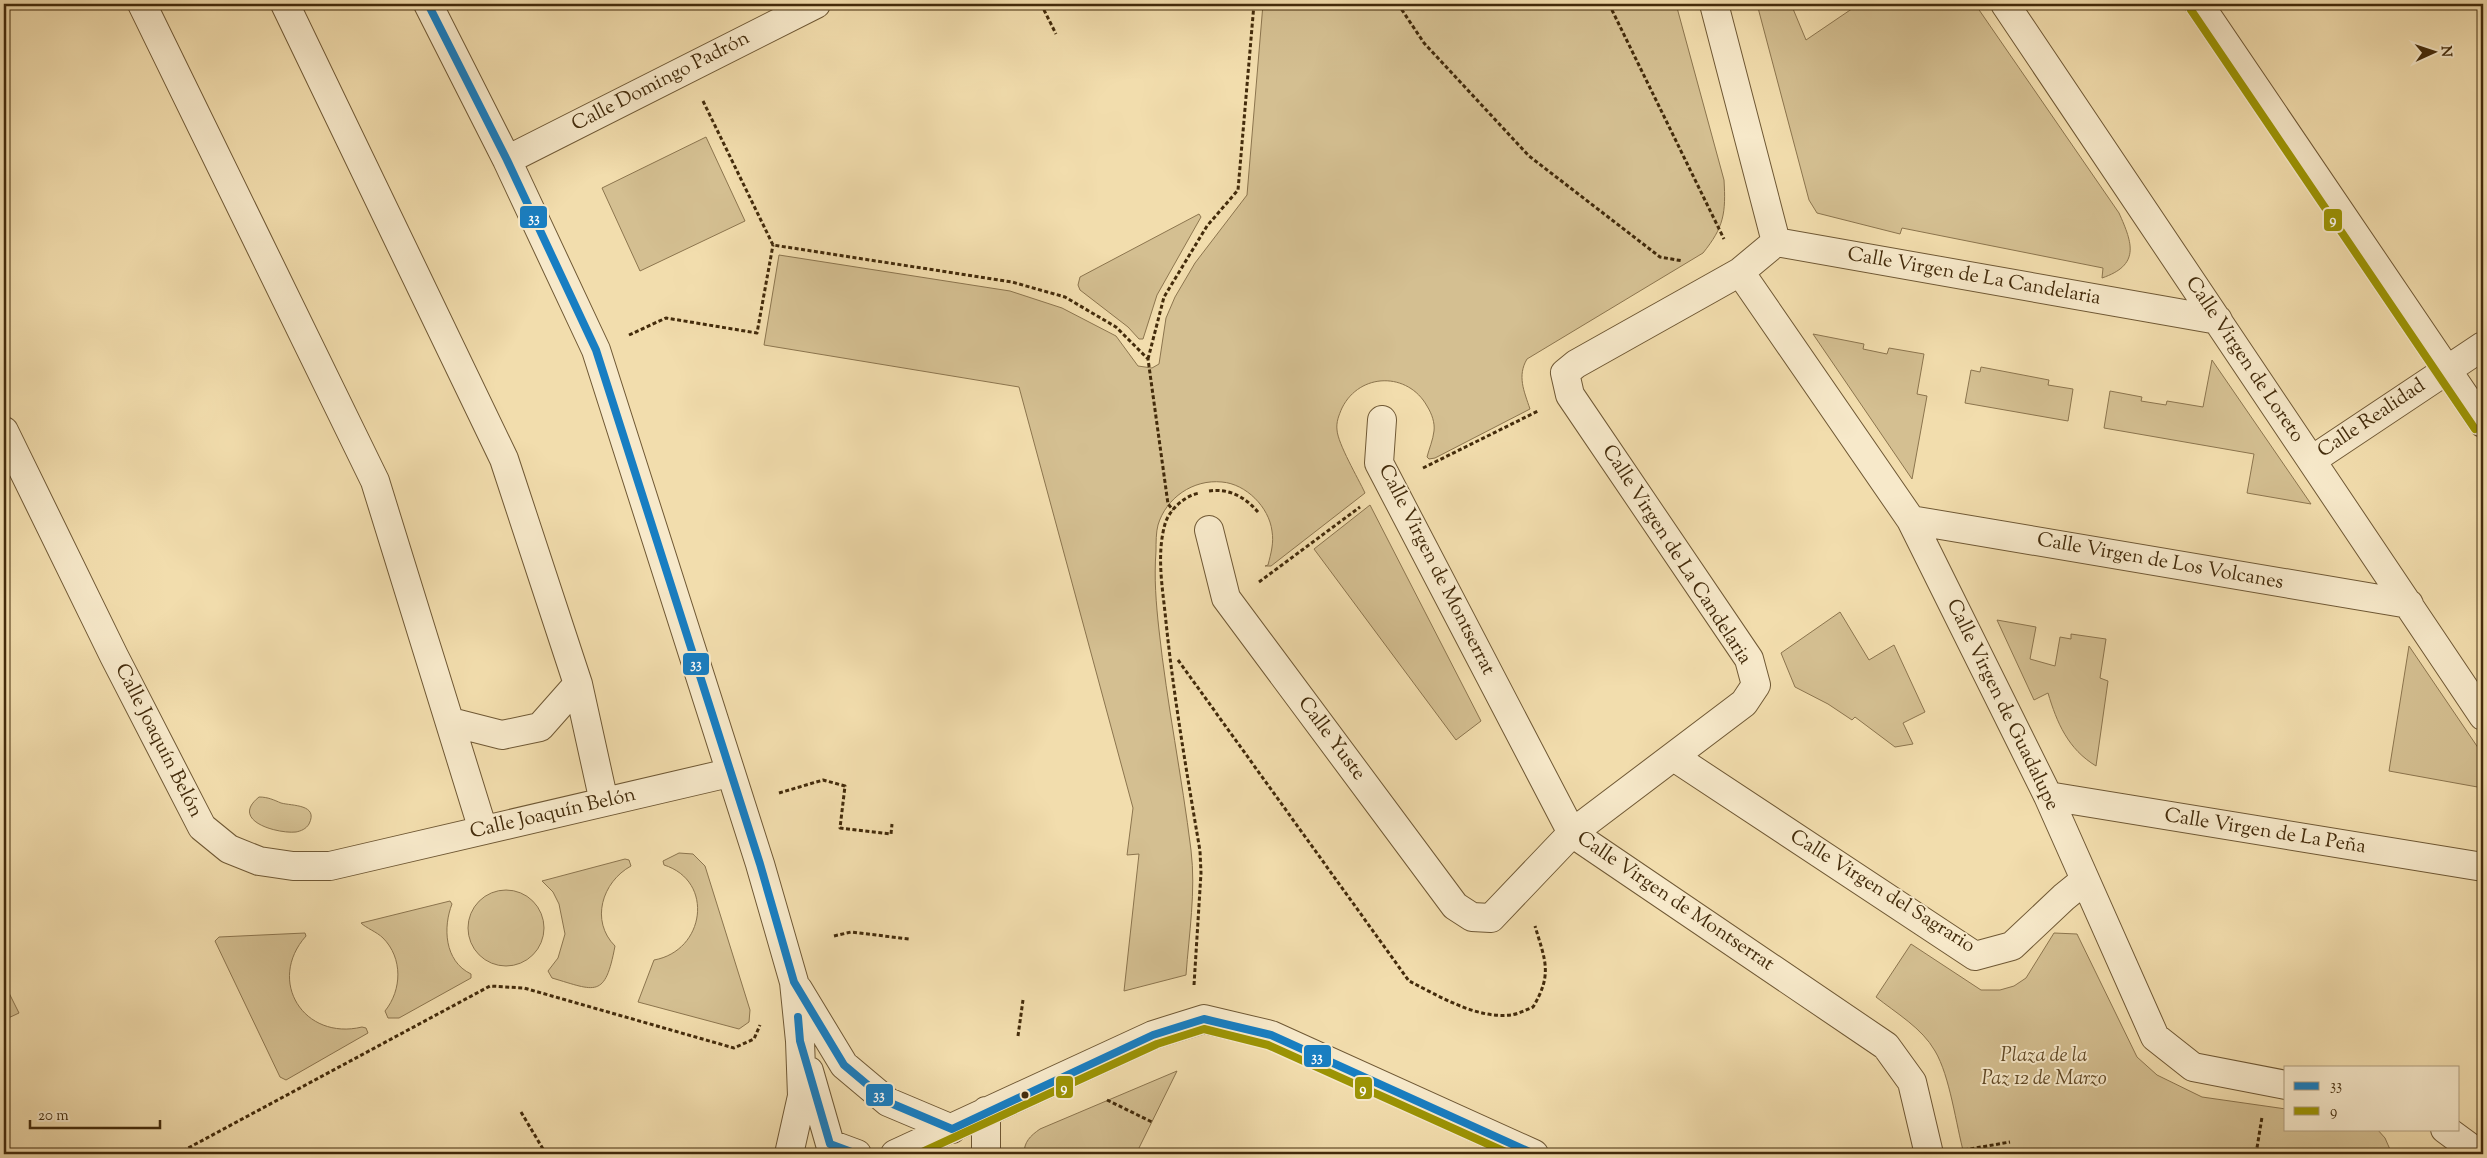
<svg xmlns="http://www.w3.org/2000/svg" width="2487" height="1158" viewBox="0 0 2487 1158" font-family="'Sorts Mill Goudy',serif">
<rect width="100%" height="100%" fill="#f2ddad"/>
<filter id="stains"><feTurbulence type="fractalNoise" baseFrequency=".004" numOctaves="4"/><feColorMatrix values="0 0 0 0 .2 0 0 0 0 .09 0 0 0 0 .02 0 0 0 .5 -.17"/></filter>
<radialGradient id="worn" r=".72"><stop offset=".6" stop-color="#630" stop-opacity="0"/><stop offset="1" stop-color="#630" stop-opacity=".3"/></radialGradient>
<path fill="#d4bf91" stroke="#8c754e" d="M 1263,4 L 1676,4 L 1724,180 C 1726,213 1724,227 1703,253 L 1527,359 C 1517,376 1524,391 1530,409 L 1435,458 L 1429,459 L 1427,457 C 1429,449 1433,440 1434,431 C 1435,423 1432,414 1427,406 C 1408,372 1360,372 1342,408 C 1339,415 1336,422 1337,430 C 1338,444 1358,478 1365,493 L 1271,566 L 1265,566 L 1268,565 C 1271,553 1274,543 1272,531 C 1269,507 1246,484 1222,482 C 1193,479 1166,498 1158,525 C 1156,532 1156,543 1156,551 C 1154,578 1156,603 1159,630 C 1167,704 1182,777 1191,850 C 1196,891 1189,934 1186,975 L 1124,991 L 1139,854 L 1127,855 L 1133,808 L 1019,387 L 764,345 L 779,255 L 1010,291 L 1062,308 L 1116,336 L 1138,366 L 1152,368 L 1159,364 L 1166,318 L 1175,297 L 1195,263 L 1247,195 Z
M 1757,4 L 1791,4 L 1806,40 L 1859,4 L 1975,4 L 2119,213 C 2133,244 2140,265 2102,278 L 2103,268 L 1902,228 L 1900,234 L 1817,213 L 1809,200 Z
M 706,137 L 745,221 L 640,271 L 602,188 Z
M 1199,214 L 1201,217 L 1157,295 L 1143,339 L 1139,339 L 1128,327 L 1080,290 L 1078,285 L 1080,277 Z
M 1813,334 L 1864,344 L 1863,349 L 1887,354 L 1889,348 L 1924,354 L 1917,394 L 1927,396 L 1912,479 Z
M 2212,360 L 2311,504 L 2247,493 L 2254,454 L 2104,428 L 2110,391 L 2142,397 L 2141,401 L 2166,405 L 2167,401 L 2203,407 Z
M 1981,367 L 2049,380 L 2048,385 L 2073,389 L 2068,421 L 1965,403 L 1971,370 L 1980,372 Z
M 1370,505 L 1481,721 L 1456,740 L 1314,549 Z
M 1840,612 L 1869,660 L 1894,645 L 1925,712 L 1903,723 L 1913,744 L 1895,747 L 1855,717 L 1852,720 L 1828,704 L 1795,687 L 1781,653 Z
M 1997,620 L 2036,627 L 2030,659 L 2055,666 L 2060,637 L 2071,639 L 2071,634 L 2106,639 L 2100,678 L 2108,681 L 2096,766 C 2068,749 2057,723 2048,693 L 2034,700 Z
M 2409,646 L 2483,755 L 2483,788 L 2389,771 Z
M 259,797 C 268,797 274,800 281,803 C 292,806 319,804 309,824 C 306,829 301,831 296,832 C 278,834 229,821 259,797 Z
M 679,853 L 693,854 L 705,866 L 750,1010 L 749,1022 L 739,1029 L 638,1002 L 654,960 C 705,951 715,881 664,865 L 663,861 Z
M 625,859 L 629,860 L 631,866 C 602,882 590,921 615,946 C 605,999 596,991 552,978 L 548,971 L 558,958 L 565,934 L 559,904 L 553,892 L 542,881 Z
M468 928a38 38 0 1 1 76 0a38 38 0 1 1-76 0Z
M 450,901 L 452,904 C 443,927 444,961 471,974 L 471,978 L 399,1018 L 388,1018 L 385,1011 C 402,990 403,958 383,938 C 377,932 366,928 361,923 Z
M 305,933 L 306,936 C 266,981 304,1041 362,1027 L 366,1028 L 368,1033 L 286,1080 L 280,1077 L 215,941 L 219,937 Z
M 2054,933 L 2077,934 L 2137,1057 L 2157,1075 L 2202,1097 L 2286,1109 L 2286,1129 L 2377,1129 L 2385,1138 L 2392,1154 L 1964,1154 C 1956,1125 1950,1076 1935,1051 C 1922,1028 1896,1013 1876,997 L 1911,944 L 1981,990 L 2000,990 L 2014,986 L 2026,978 Z
M 4,983 L 19,1013 L 4,1020 Z
M 1177,1071 L 1136,1154 L 1024,1154 C 1024,1142 1030,1136 1040,1129 Z"/>
<g fill="none" stroke-linecap="round" stroke-linejoin="round">
<g stroke="#6f5834" stroke-width="30">
<path id="minor" d="M 142,4 L 375,481 L 483,830
M 285,4 L 504,459 L 578,684 L 604,802
M 428,4 L 507,160 L 596,350 L 760,864 L 794,982 L 800,1041 L 802,1096 L 789,1154
M 1714,4 L 1776,242
M 2005,4 L 2483,716
M 2199,4 L 2483,423
M 507,160 L 816,4
M 1740,272 L 1911,520 L 2048,796 L 2155,1037 L 2193,1067 L 2286,1085
M 1382,420 L 1379,463 L 1572,833 L 1886,1046 L 1912,1082 L 1929,1154
M 4,431 L 114,656 L 202,827 L 229,849 L 259,861 L 293,866 L 330,866 L 729,773
M 2312,460 L 2483,346
M 1911,520 L 2409,604
M 1209,530 L 1226,598 L 1455,906 L 1472,917 L 1491,918 L 1572,833 L 1744,703 L 1756,685 L 1749,659 L 1570,395 L 1565,373 L 1576,364 L 1740,272 L 1776,242 L 2218,320
M 451,722 L 502,735 L 540,727 L 578,684
M 1674,757 L 1975,956 L 2012,946 L 2064,897 L 2085,880
M 2048,796 L 2483,867
M 798,989 L 844,1065 L 888,1102 L 952,1129
M 809,1071 L 830,1144 L 857,1154
M 2445,1129 L 2479,1154
M 895,1154 L 1153,1035 L 1204,1019 L 1271,1035 L 1534,1154
M 986,1154 L 986,1111"/>
</g>
<path stroke="#432b0b" stroke-width="3" stroke-dasharray="4 2.5" stroke-linecap="butt" d="M 1041,4 L 1056,34
M 1398,4 L 1424,43 L 1529,156 L 1660,257 L 1683,261
M 1609,4 L 1724,239
M 703,101 L 773,245 L 1012,282 L 1065,297 L 1116,327 L 1148,359 L 1168,504 L 1173,510
M 629,335 L 666,318 L 757,333 L 773,245
M 1148,359 L 1164,297 L 1207,226 L 1238,190 L 1254,4
M 1423,468 L 1538,411
M 1209,491 C 1229,488 1245,497 1258,512
M 1259,582 L 1360,507
M 1178,660 L 1409,981 C 1439,996 1476,1019 1511,1015 C 1518,1014 1526,1010 1533,1007 C 1553,974 1545,960 1535,926
M 779,793 L 823,780 L 845,786 L 840,828 L 891,834 L 892,824
M 834,936 L 851,932 L 909,939
M 1194,985 L 1201,873 L 1200,851 C 1187,774 1174,699 1166,622 C 1163,590 1156,556 1165,524 C 1169,510 1185,495 1200,493
M 1018,1036 L 1023,1000
M 1107,1100 L 1152,1122
M 521,1112 L 546,1154
M 663,1150 L 665,1154
M 1964,1150 L 2010,1142
M 177,1154 L 490,986 L 524,988 L 734,1048 L 754,1039 L 760,1025
M 2256,1154 L 2262,1117"/>
<use href="#minor" stroke="#f7e9ca" stroke-width="28"/>
<g stroke="#f7e9ca" stroke-width="11">
<path id="bus-1" d="M 428,4 L 507,160 L 596,350 L 760,864 L 794,982 L 844,1065 L 888,1102 L 952,1129 L 1153,1035 L 1204,1019 L 1271,1035 L 1534,1154
M 798,1017 L 800,1041 L 830,1144 L 857,1154"/>
</g>
<g stroke="#f7e9ca" stroke-width="11">
<path id="bus-2" d="M 2191,10 L 2475,429
M 918,1154 L 1157,1044 L 1204,1029 L 1268,1045 L 1510,1154"/>
</g>
<use href="#bus-1" stroke="#187ec2" stroke-width="8"/>
<use href="#bus-2" stroke="#9c9404" stroke-width="8"/>
</g>
<circle fill="#432b0b" stroke="#f7e9ca" stroke-width="2" cx="1025" cy="1095" r="4.5"/>
<g text-anchor="middle" dominant-baseline="central" stroke-width="4" stroke-linejoin="round" paint-order="stroke">
<g font-size="20" fill="#432b0b" stroke="#f7e9ca">
<text transform="translate(661 82) rotate(-27)">Calle Domingo Padrón</text>
<text transform="translate(1974 277) rotate(10)">Calle Virgen de La Candelaria</text>
<text transform="translate(2244 360) rotate(56)">Calle Virgen de Loreto</text>
<text transform="translate(2372 419) rotate(-34)">Calle Realidad</text>
<text transform="translate(1676 555) rotate(57)">Calle Virgen de La Candelaria</text>
<text transform="translate(2160 562) rotate(10)">Calle Virgen de Los Volcanes</text>
<text transform="translate(1436 570) rotate(63)">Calle Virgen de Montserrat</text>
<text transform="translate(2002 705) rotate(64)">Calle Virgen de Guadalupe</text>
<text transform="translate(1331 739) rotate(53)">Calle Yuste</text>
<text transform="translate(158 741) rotate(63)">Calle Joaquín Belón</text>
<text transform="translate(553 814) rotate(-13)">Calle Joaquín Belón</text>
<text transform="translate(2265 832) rotate(9)">Calle Virgen de La Peña</text>
<text transform="translate(1882 892) rotate(32)">Calle Virgen del Sagrario</text>
<text transform="translate(1675 902) rotate(34)">Calle Virgen de Montserrat</text>
</g>
<g font-size="20" font-style="italic" fill="#604926" stroke="#f7e9ca">
<text x="2044" y="1056">Plaza de la<tspan x="2044" dy="23">Paz 12 de Marzo</tspan></text>
</g>
</g>
<g stroke="#f7e9ca" stroke-width="2">
<rect x="519" y="205" width="29" height="24" rx="5" fill="#187ec2"/>
<rect x="2323" y="208" width="20" height="24" rx="5" fill="#9c9404"/>
<rect x="682" y="652" width="28" height="24" rx="5" fill="#187ec2"/>
<rect x="1303" y="1044" width="29" height="24" rx="5" fill="#187ec2"/>
<rect x="1055" y="1075" width="19" height="24" rx="5" fill="#9c9404"/>
<rect x="1354" y="1076" width="19" height="24" rx="5" fill="#9c9404"/>
<rect x="865" y="1083" width="29" height="24" rx="5" fill="#187ec2"/>
</g>
<g font-size="14" text-anchor="middle" font-weight="bold" fill="#fff">
<text x="534" y="222">33</text>
<text x="2333" y="224">9</text>
<text x="696" y="668">33</text>
<text x="1317" y="1061">33</text>
<text x="1064" y="1092">9</text>
<text x="1363" y="1093">9</text>
<text x="879" y="1099">33</text>
</g>
<rect width="2487" height="1158" fill="none" stroke="#f2ddad" stroke-width="20"/>
<rect x="5" y="5" width="2477" height="1148" fill="none" stroke="#432b0b" stroke-width="2.5"/>
<rect x="10" y="10" width="2467" height="1138" fill="none" stroke="#432b0b"/>
<rect x="2284" y="1066" width="175" height="65" fill="#f7e9ca" stroke="#af9d7e"/>
<rect x="2294" y="1082" width="25" height="8" fill="#187ec2" stroke="#af9d7e"/>
<text x="2330" y="1090" font-size="15" fill="#432b0b">33</text>
<rect x="2294" y="1107" width="25" height="8" fill="#9c9404" stroke="#af9d7e"/>
<text x="2330" y="1116" font-size="15" fill="#432b0b">9</text>
<g transform="translate(2434 52) rotate(87)" stroke="#f7e9ca" stroke-width="4" paint-order="stroke">
<path d="M0-4L9 19L0 12L-9 19Z" fill="#432b0b"/>
<text y="-8" font-size="14" font-weight="bold" text-anchor="middle" fill="#432b0b">N</text>
</g>
<path d="M30 1120v8h130v-8" fill="none" stroke="#432b0b" stroke-width="2.5"/>
<text x="38" y="1120" font-size="15" fill="#432b0b" stroke="#f7e9ca" stroke-width="4" paint-order="stroke">20 m</text>
<rect width="100%" height="100%" filter="url(#stains)"/>
<rect width="100%" height="100%" fill="url(#worn)"/>
</svg>
